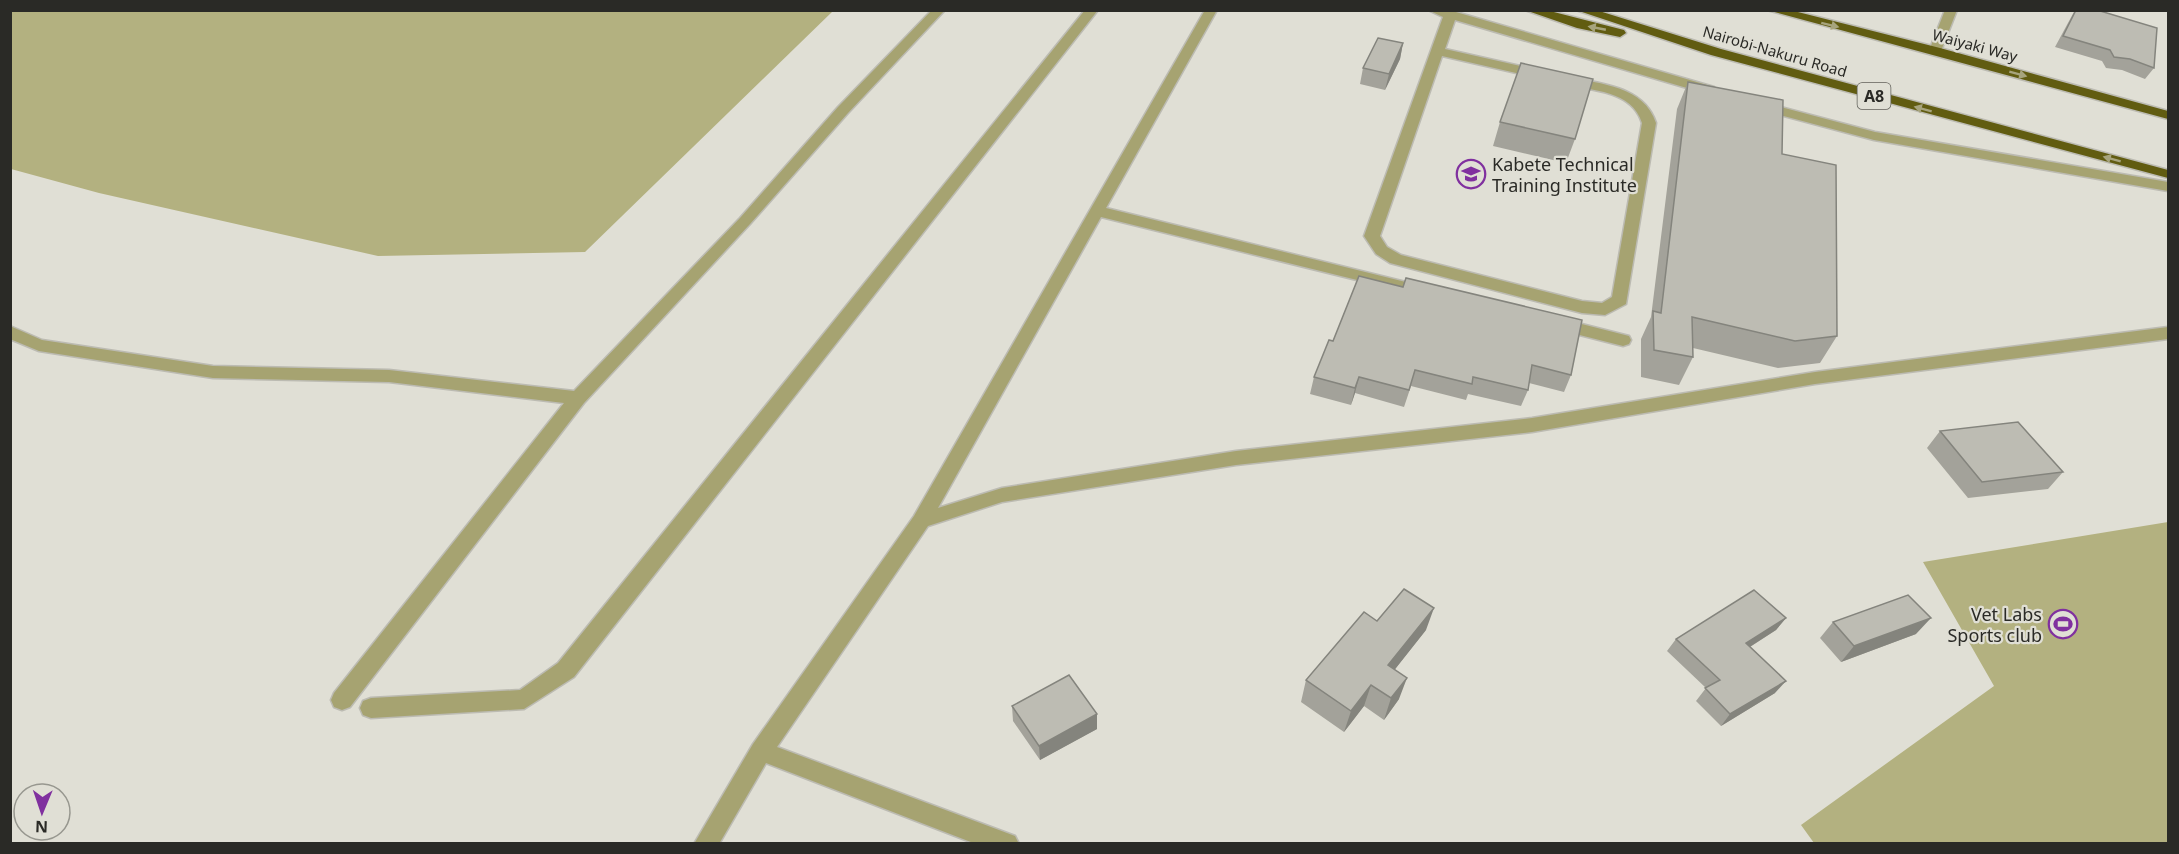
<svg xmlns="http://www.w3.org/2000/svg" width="2179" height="854" viewBox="0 0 2179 854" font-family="'Noto Sans',sans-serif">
<rect width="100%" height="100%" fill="#e0dfd5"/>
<path fill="#b3b180" d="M 10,11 L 11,10 L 833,11 L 585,252 L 378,256 L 99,193 L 11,169 Z
M 2168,522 L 2168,843 L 1814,843 L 1801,825 L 1994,686 L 1923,562 Z"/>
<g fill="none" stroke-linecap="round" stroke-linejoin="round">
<g stroke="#bcbbb2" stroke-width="3">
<path id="minor" d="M 932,10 L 945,10 L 848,113 L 750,224 L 584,403 L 350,707 L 342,710 L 334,707 L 331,700 L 334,693 L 564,403 L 389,382 L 213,378 L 39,351 L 10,339 L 10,326 L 42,340 L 213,366 L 389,370 L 574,391 L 740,218 L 838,107 Z
M 1085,10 L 1098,10 L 574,677 L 524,709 L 371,718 L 363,715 L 360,708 L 363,701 L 371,698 L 520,690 L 558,663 Z
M 1205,10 L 1217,10 L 1106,208 L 1426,287 L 1432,288 L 1434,292 L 1432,296 L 1426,297 L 1101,217 L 938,508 L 1002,488 L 1236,451 L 1532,418 L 1815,372 L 2168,327 L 2168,339 L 1815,384 L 1532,432 L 1236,465 L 1002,502 L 928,526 L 777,747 L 1007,833 L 1015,836 L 1019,844 L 976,844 L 766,763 L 719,844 L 694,844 L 753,744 L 914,516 Z
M 1428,10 L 1449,10 L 1714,87 L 1716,90 L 1714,93 L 1704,93 L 1455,20 L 1445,49 L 1547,72 L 1549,75 L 1542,79 L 1442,56 L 1380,236 L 1387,247 L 1401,255 L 1582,301 L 1602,303 L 1612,297 L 1642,123 C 1632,90 1592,91 1563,84 L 1561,81 L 1568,77 C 1601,84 1644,86 1656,123 L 1626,304 L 1605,315 L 1582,313 L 1390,263 L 1376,254 L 1364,236 L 1443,17 Z
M 1945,10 L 1957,10 L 1941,51 L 1935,55 L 1930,54 L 1929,51 Z
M 1762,102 L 1875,132 L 2168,182 L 2168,191 L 1874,140 L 1757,109 L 1755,106 L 1757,103 Z
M 1558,318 L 1629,336 L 1631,340 L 1629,344 L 1623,346 L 1552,328 L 1550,324 L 1552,320 Z"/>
</g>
<g stroke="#bcbbb2" stroke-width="3">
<path id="highway" d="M 1525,10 L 1546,10 L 1624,30 L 1626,33 L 1620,37 L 1577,28 Z
M 1576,10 L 1596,10 L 1721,49 L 2168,170 L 2168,178 L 1711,55 Z
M 1767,10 L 1790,10 L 1940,48 L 2168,111 L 2168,119 Z"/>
</g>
<use href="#minor" fill="#a6a371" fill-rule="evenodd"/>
<use href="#highway" fill="#615c11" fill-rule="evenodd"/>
</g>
<path fill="#a3a29a" d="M 2075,10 L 2097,10 L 2154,68 L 2145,79 L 2122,70 L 2106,68 L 2102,61 L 2055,47 Z
M 1403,43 L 1400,59 L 1385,90 L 1360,84 L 1363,68 Z
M 1688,82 L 1782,154 L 1837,336 L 1820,363 L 1778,368 L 1693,348 L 1693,357 L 1679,385 L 1641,377 L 1641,339 L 1651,317 L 1677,109 Z
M 1500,122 L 1575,139 L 1566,163 L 1493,146 Z
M 1403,287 L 1571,375 L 1564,392 L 1529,383 L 1528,390 L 1521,406 L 1468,394 L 1466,400 L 1411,386 L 1404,407 L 1355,393 L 1351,405 L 1310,394 L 1314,377 L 1333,341 Z
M 1940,431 L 2063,472 L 2048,489 L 1968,498 L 1927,448 Z
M 1786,618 L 1776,630 L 1750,647 L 1775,693 L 1721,726 L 1696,701 L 1706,688 L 1667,651 L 1676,639 Z
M 1833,622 L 1916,634 L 1841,662 L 1820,638 Z
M 1426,630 L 1395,669 L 1399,699 L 1384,720 L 1364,706 L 1344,732 L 1301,702 L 1306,680 Z
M 1012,706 L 1097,729 L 1040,760 L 1013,721 Z"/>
<path fill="#84847d" d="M 1403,43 L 1400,59 L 1385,90 L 1389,74 Z
M 1359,377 L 1355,393 L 1351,405 L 1355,388 Z
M 1434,608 L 1426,630 L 1381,687 L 1388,665 Z
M 1786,618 L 1776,630 L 1737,655 L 1746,643 Z
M 1931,618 L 1916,634 L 1841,662 L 1854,646 Z
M 1407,678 L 1399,699 L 1384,720 L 1391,698 Z
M 1786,681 L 1775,693 L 1721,726 L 1730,714 Z
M 1371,685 L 1364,706 L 1344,732 L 1351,711 Z
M 1097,714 L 1097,729 L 1040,760 L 1039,746 Z"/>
<path fill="#bdbcb3" stroke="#84847d" stroke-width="1.5" d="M 2076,10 L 2097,10 L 2157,28 L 2154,68 L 2130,59 L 2114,57 L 2110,50 L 2063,36 Z
M 1378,38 L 1403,43 L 1389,74 L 1363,68 Z
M 1521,63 L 1593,79 L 1575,139 L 1500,122 Z
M 1688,82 L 1783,100 L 1782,154 L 1836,165 L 1837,336 L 1795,341 L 1692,317 L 1693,357 L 1654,350 L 1653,311 L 1661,313 Z
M 1359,276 L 1403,287 L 1406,278 L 1582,320 L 1571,375 L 1532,365 L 1528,390 L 1473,377 L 1472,384 L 1415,370 L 1409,390 L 1359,377 L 1355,388 L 1314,377 L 1329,340 L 1333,341 Z
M 2018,422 L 2063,472 L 1982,482 L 1940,431 Z
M 1404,589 L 1434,608 L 1388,665 L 1407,678 L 1391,698 L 1371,685 L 1351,711 L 1306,680 L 1364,612 L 1377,621 Z
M 1754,590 L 1786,618 L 1746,643 L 1786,681 L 1730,714 L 1705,688 L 1720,680 L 1676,639 Z
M 1908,595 L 1931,618 L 1854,646 L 1833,622 Z
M 1069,675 L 1097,714 L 1039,746 L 1012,706 Z"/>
<defs><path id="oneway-solid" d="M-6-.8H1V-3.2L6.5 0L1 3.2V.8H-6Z" transform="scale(1.5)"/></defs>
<g fill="#a7a47d">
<use href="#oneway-solid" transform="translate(1830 25) rotate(14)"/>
<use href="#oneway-solid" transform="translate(1597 28) rotate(-169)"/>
<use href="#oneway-solid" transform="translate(2018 74) rotate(15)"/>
<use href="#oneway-solid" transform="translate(1923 109) rotate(-165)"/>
<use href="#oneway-solid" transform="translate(2112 159) rotate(-165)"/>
</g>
<defs>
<g id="university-ring" transform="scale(1.5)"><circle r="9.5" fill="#e0dfd5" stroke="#80309f" stroke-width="1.5"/><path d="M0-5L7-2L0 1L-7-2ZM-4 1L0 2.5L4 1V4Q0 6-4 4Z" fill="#80309f"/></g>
<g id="stadium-ring" transform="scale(1.5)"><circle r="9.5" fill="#e0dfd5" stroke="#80309f" stroke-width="1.5"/><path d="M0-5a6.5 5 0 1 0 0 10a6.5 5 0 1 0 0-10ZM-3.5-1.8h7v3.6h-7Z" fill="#80309f"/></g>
</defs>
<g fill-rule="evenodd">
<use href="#university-ring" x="1471" y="174"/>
<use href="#stadium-ring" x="2063" y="624"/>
</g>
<g text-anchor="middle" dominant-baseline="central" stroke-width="4.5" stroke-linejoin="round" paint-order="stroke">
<g font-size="15" fill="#2a2a26" stroke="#e0dfd5">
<text transform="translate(1975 45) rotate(15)">Waiyaki Way</text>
<text transform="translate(1775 51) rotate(16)">Nairobi-Nakuru Road</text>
</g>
<rect fill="#e0dfd5" stroke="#61605a" stroke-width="1.5" x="1857.5" y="83" width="33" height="26" rx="4.5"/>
<g font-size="16" font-weight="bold" fill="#2a2a26">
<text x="1874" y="96">A8</text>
</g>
<g font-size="18" fill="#2a2a26" stroke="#e0dfd5" text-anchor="start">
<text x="1492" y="164">Kabete Technical<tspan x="1492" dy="21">Training Institute</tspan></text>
<text x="2042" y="614" text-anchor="end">Vet Labs<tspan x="2042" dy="21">Sports club</tspan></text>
</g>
</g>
<rect width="2179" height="854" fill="none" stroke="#2a2a26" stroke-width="24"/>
<g transform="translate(42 812) rotate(182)"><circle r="28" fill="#e0dfd5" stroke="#97978f" stroke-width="1.5"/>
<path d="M0-4.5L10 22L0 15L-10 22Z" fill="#80309f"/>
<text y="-9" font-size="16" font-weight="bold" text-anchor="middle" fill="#2a2a26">N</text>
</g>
</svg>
